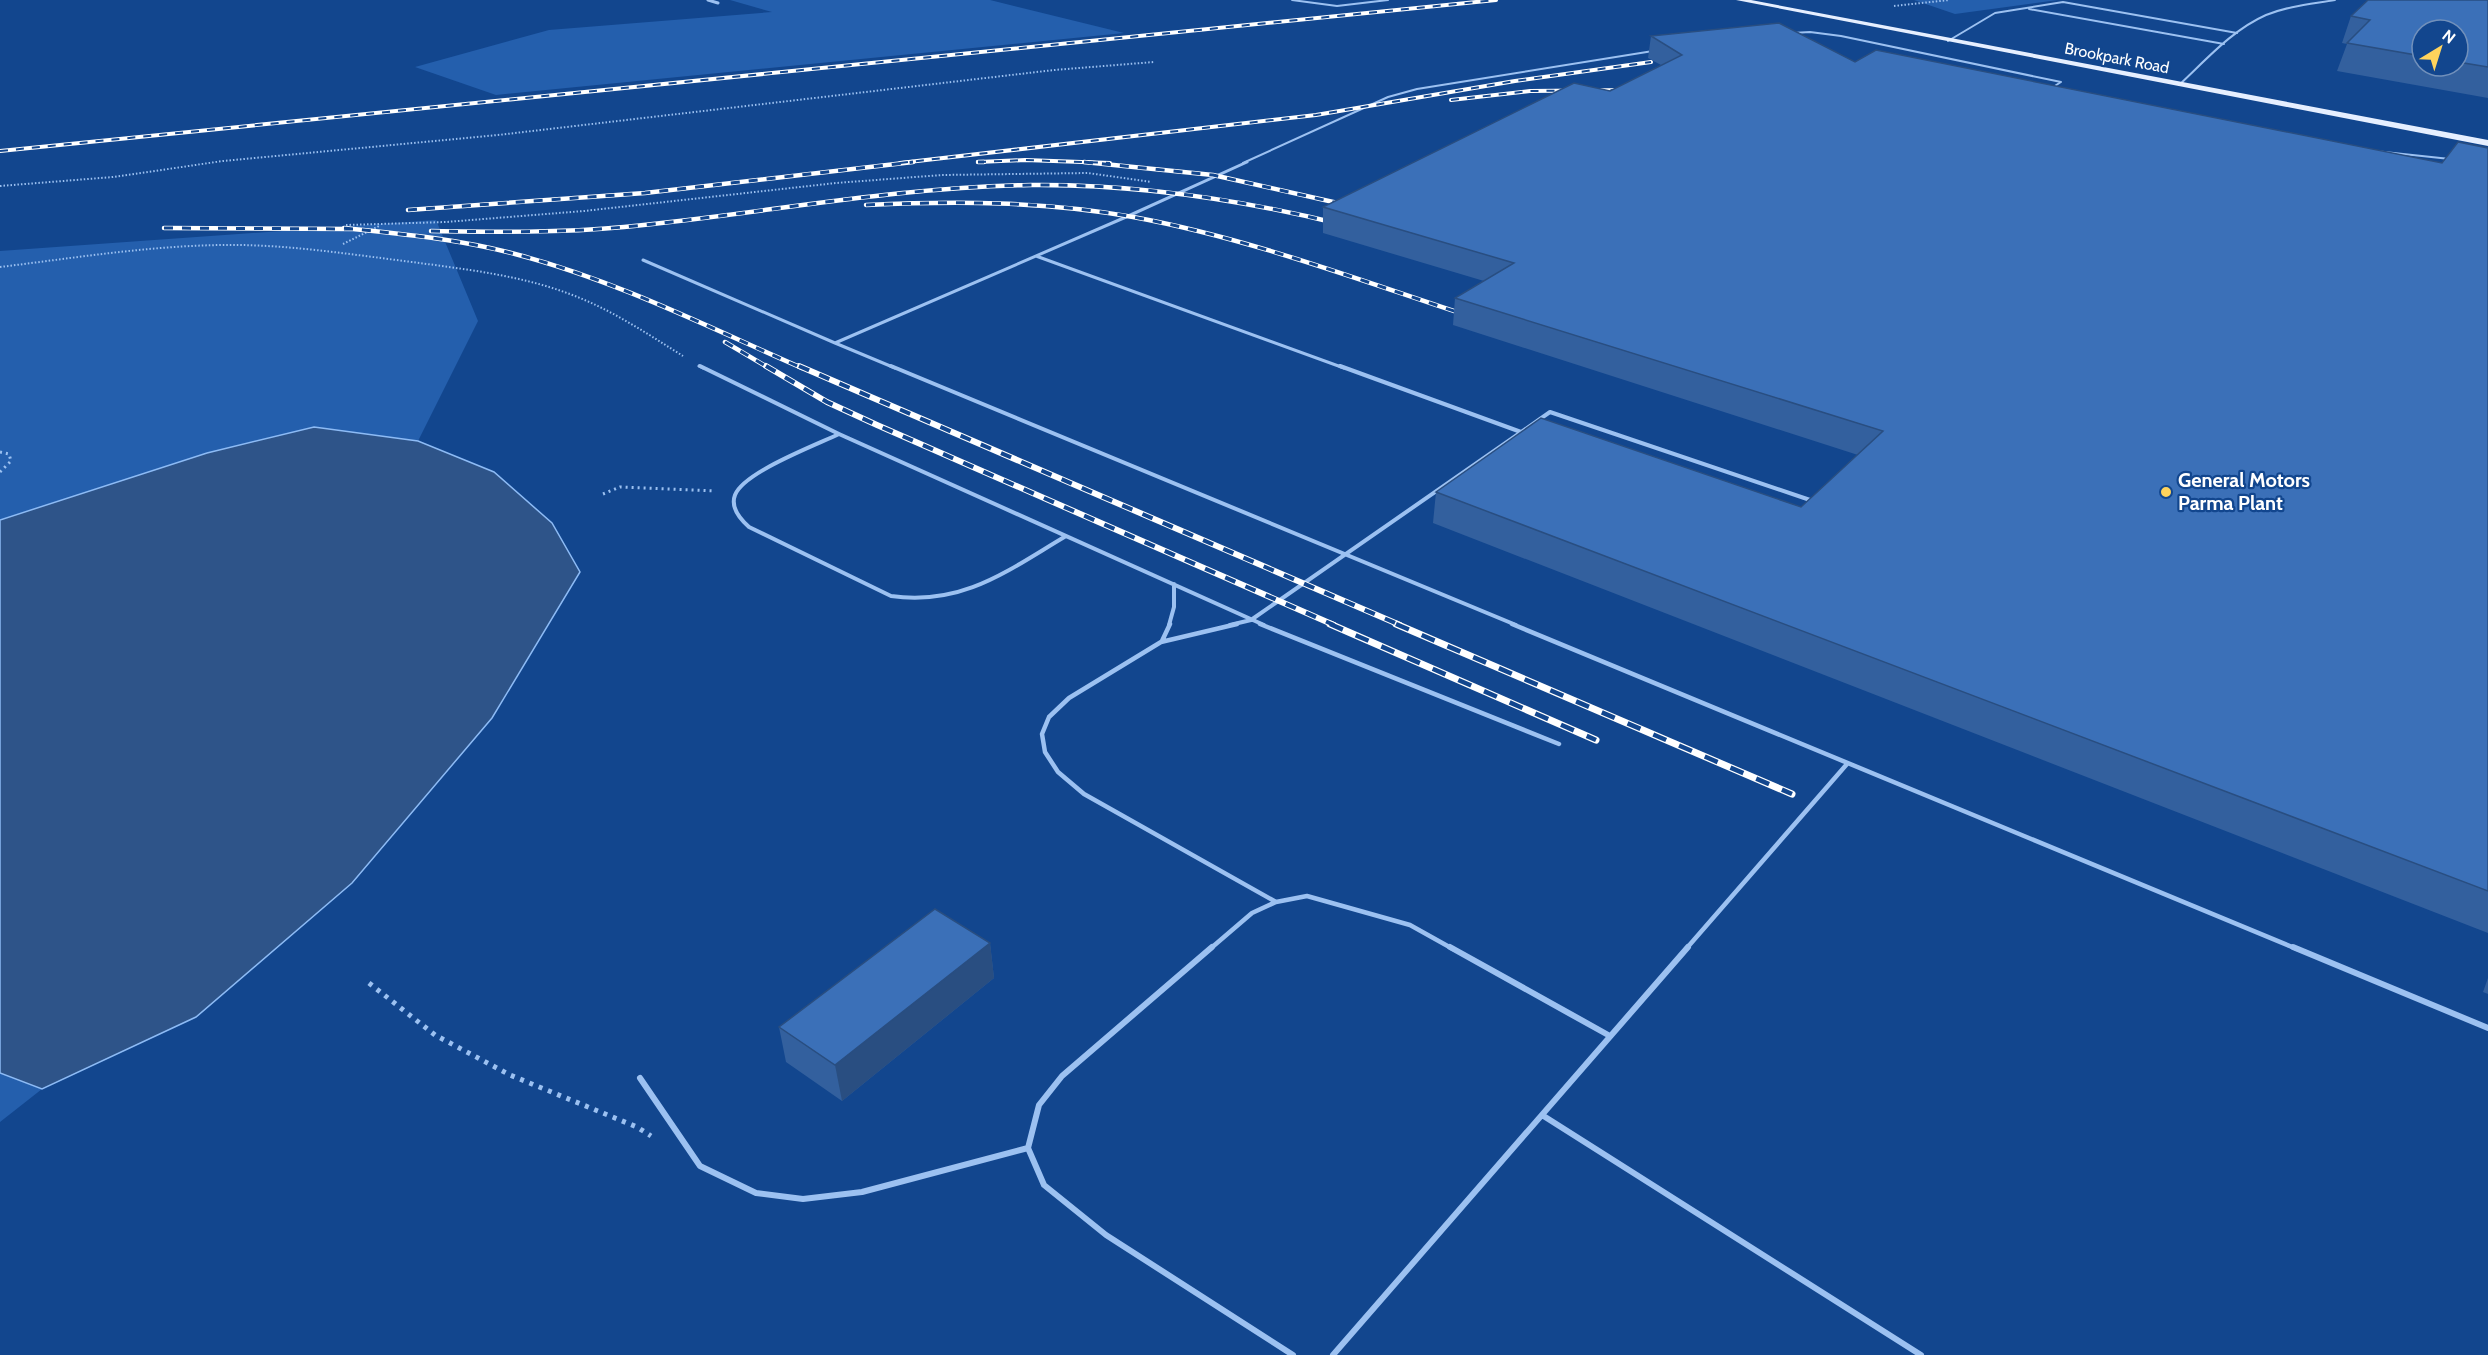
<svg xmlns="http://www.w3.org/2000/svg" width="2488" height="1355" viewBox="0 0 2488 1355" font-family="Cabin,sans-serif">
<rect width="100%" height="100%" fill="#12468e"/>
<path fill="#245fad" d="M 730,0 L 990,0 L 1124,33 L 496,95 L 415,67 L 549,30 L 772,12 Z
M 1914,0 L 2058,0 L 1955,14 Z
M 436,220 L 478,321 L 418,441 L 314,427 L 207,453 L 0,520 L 0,251 Z
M 0,1073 L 42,1089 L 0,1122 Z"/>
<path fill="#2e5489" stroke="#8dbbf5" stroke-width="1.5" d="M 314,427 L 418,441 L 494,472 L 552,523 L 580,572 L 492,718 L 352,883 L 196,1017 L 42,1089 L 0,1073 L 0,520 L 207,453 Z"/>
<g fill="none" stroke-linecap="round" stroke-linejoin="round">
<path stroke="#9cc1f1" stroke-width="2" stroke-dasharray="1.5 2" stroke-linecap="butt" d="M 1894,6 L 1949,0
M 0,186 L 113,177 L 223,161 L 498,135 L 1054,70 L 1154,62
M 346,225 L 446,222 L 584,211 L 836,183 L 942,175 L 1088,173 L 1151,182
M 343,244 L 379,226
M 0,267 C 74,258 147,246 222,245 C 285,244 348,254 412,262 C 464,269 518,275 567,293 C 609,308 646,333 683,356"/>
<path stroke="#9cc1f1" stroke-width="3" stroke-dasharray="2 4" stroke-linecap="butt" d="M 0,452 L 9,454 L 11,461 L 0,472
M 603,494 L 620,487 L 715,491"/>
<path stroke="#9cc1f1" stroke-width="5" stroke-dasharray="4 6" stroke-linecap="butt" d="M 369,983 L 435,1035 L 510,1075 L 637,1127 L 651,1136"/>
<path stroke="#9cc1f1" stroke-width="2" d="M 1292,0 L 1337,6 L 1388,0
M 2029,9 L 2224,44
M 1792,33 L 1810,32 L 1841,36 L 2061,82 L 2050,89
M 1948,41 L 1995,13 L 2063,2 L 2237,33
M 2179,85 C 2206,60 2232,30 2266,15 C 2288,6 2312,4 2335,0
M 2375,151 L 2450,159
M 1243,163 L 1388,97 L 1417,89 L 1653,51"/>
<path stroke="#9cc1f1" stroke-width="3" d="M 1036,256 L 1344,368
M 643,260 L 835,343
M 699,366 L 703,368
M 895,368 L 835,343 L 1126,217 L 1247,162"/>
<path stroke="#9cc1f1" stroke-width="4" d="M 700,366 L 839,434 L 1264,625
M 891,366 L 1516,625
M 1340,366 L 1521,432
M 839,434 C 816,445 744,472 735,495 C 730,508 740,519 749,527 L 891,596 C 963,606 1007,571 1066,536
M 1169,625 L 1174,607 L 1174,584
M 1230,625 L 1251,620 L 1550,412 L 1813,501"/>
<path stroke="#9cc1f1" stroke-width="4.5" d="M 1237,624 L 1161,642 L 1069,698 L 1049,717 L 1042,734 L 1045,752 L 1058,772 L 1084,794 L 1276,902
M 1260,624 L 1559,744
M 1512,624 L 2297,949
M 1162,641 L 1170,624
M 1210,949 L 1252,913 L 1276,902 L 1307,896 L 1410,925 L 1453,949
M 1686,949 L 1847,764"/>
<path stroke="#9cc1f1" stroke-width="6" d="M 1212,947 L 1062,1076 L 1039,1105 L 1028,1148 L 1044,1185 L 1106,1235 L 1293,1355
M 1450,947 L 1610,1036
M 2293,947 L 2488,1028
M 640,1078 L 700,1166 L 756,1193 L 803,1199 L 862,1192 L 1028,1148
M 1542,1115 L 1921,1355
M 1333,1355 L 1688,947"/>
<path stroke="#9cc1f1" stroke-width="3" d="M 708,0 L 718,3"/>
<path fill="#e6efff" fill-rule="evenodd" d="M 1736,0 L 1751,0 L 2488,140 L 2488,146 Z"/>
<g stroke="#fff" stroke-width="4">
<path id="rail-far3" d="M 1451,100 L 1530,91 L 1630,90
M 0,151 L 1496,0
M 978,162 L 1025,160 L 1110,163
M 900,163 L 1316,115 L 1515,81 L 1651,62"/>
</g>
<g stroke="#fff" stroke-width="4.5">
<path id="rail-far2" d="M 978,162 L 984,162
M 1084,162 L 1213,175 L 1351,206
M 866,205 C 955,201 1045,201 1133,217 C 1248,238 1359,280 1469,316
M 408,210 L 645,193 L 913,162
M 164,228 L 353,229
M 344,228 C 401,234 459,239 515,254 C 615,280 708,327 802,368
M 431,231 C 495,232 560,233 624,227 C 760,214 894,187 1031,185 C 1136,184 1238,199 1340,224
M 725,342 L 769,368"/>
</g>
<g stroke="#fff" stroke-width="6">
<path id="rail-far1" d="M 766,366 L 827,402 L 877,425 L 1334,625
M 799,366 L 1400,625"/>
</g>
<g stroke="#fff" stroke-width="7">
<path id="rail" d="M 1330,624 L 1596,740
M 1396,624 L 1792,794"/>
</g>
<use href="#rail-far3" stroke="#12468e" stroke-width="2" stroke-dasharray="8" stroke-linecap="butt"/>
<use href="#rail-far2" stroke="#12468e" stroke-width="3" stroke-dasharray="9" stroke-linecap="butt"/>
<use href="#rail-far1" stroke="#12468e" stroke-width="4" stroke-dasharray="11" stroke-linecap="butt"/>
<use href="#rail" stroke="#12468e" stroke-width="4.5" stroke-dasharray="14" stroke-linecap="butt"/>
</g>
<path fill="#33609e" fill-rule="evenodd" d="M 2488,0 L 2488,98 L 2337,71 L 2347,44 L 2342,43 L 2351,16 ZM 2422,30 L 2458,30 L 2458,66 L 2422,66 Z
M 1651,36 L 1855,62 L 2442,163 L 2488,148 L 2488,933 L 1433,523 L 1436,492 L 1801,507 L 1858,455 L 1453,325 L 1455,298 L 1484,281 L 1323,233 L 1323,207 L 1610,91 L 1661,65 L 1648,58 Z
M 990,943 L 994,978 L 842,1101 L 786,1062 L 779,1027 Z
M 2488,978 L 2488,994 L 2483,992 Z"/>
<path fill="#294e81" d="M 990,943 L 994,978 L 842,1101 L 835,1065 Z"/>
<path fill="#3b70b8" stroke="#294e81" stroke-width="1.5" d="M 2368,0 L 2488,0 L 2488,67 L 2458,62 L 2458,30 L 2422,30 L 2422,56 L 2347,43 L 2370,20 L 2351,16 Z
M 1779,23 L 1855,62 L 1876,50 L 2442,163 L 2458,142 L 2488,148 L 2488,891 L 1436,492 L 1541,418 L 1801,507 L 1883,431 L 1455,298 L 1514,263 L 1323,207 L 1574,83 L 1610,91 L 1682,55 L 1651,36 Z
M 935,909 L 990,943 L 835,1065 L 779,1027 Z"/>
<circle fill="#ffd35c" stroke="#12468e" stroke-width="2" cx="2166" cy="492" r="6"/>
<g text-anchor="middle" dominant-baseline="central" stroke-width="4.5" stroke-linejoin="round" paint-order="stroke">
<g font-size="16" fill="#fff" stroke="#12468e">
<text transform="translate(2117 58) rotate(11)">Brookpark Road</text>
</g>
<g font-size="20" font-weight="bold" fill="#fff" stroke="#12468e" text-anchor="start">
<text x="2178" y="480">General Motors<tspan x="2178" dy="23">Parma Plant</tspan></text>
</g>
</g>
<g transform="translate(2440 48) rotate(38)"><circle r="28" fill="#12468e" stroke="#7190bb" stroke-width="1.5"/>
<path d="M0-4.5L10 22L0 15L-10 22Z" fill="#ffd35c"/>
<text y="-9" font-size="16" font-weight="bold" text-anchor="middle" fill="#ffffff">N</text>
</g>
</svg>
